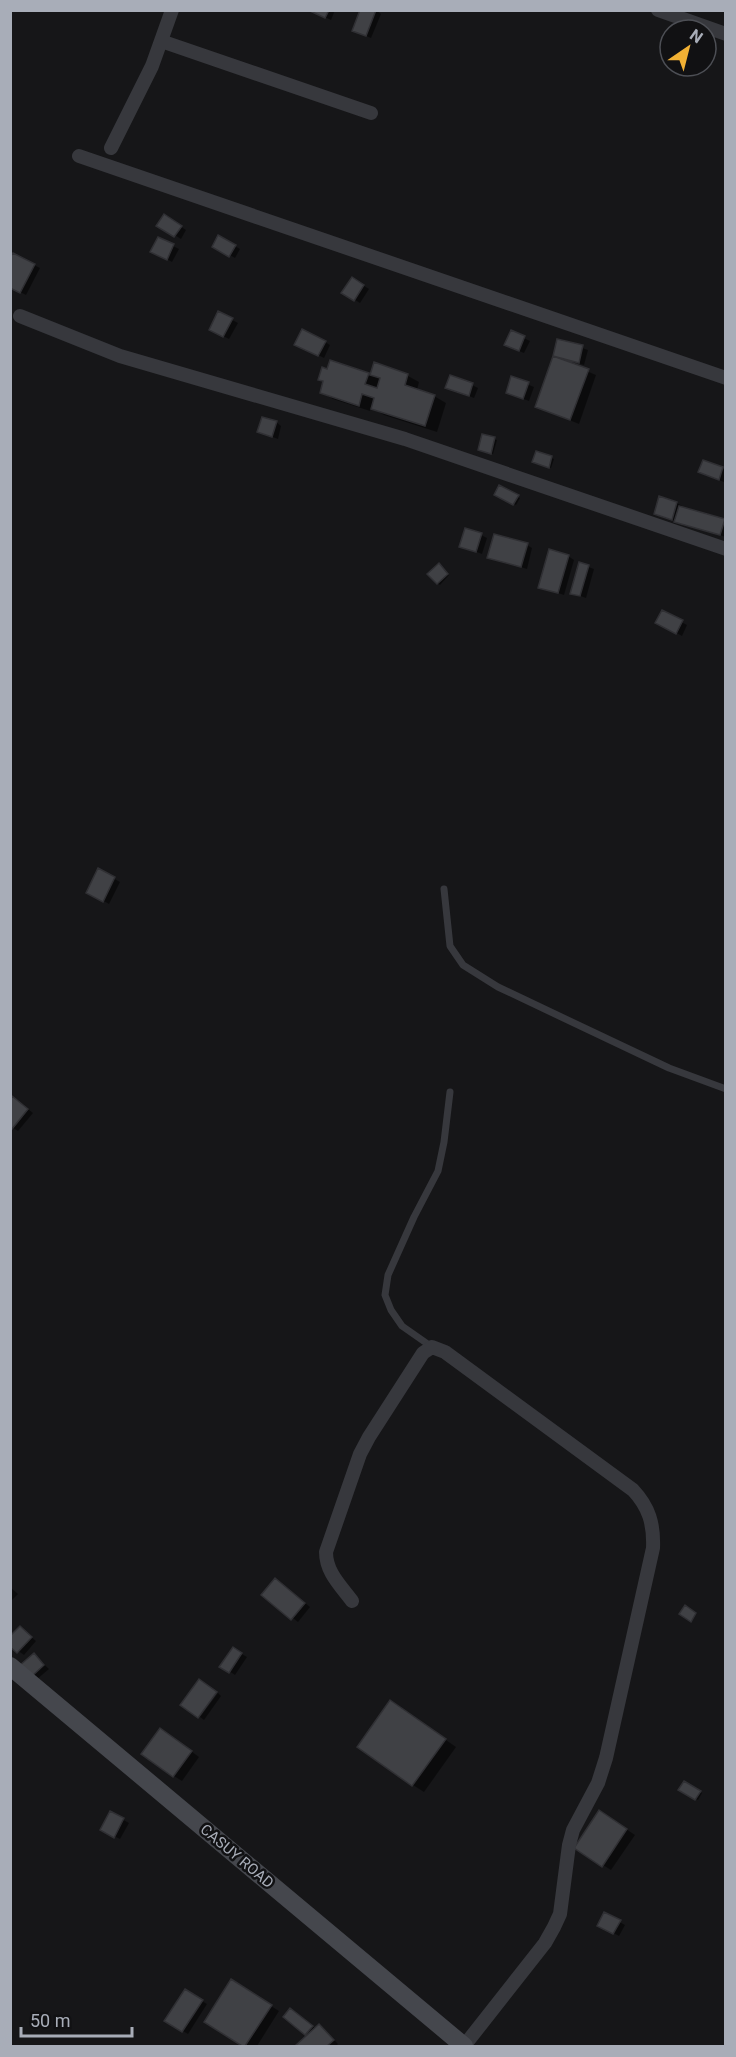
<svg xmlns="http://www.w3.org/2000/svg" width="736" height="2057" viewBox="0 0 736 2057" font-family="Roboto,sans-serif">
<rect width="100%" height="100%" fill="#161618"/>
<path fill="#0007" d="M 310,10 L 335,10 L 331,20 Z
M 361,10 L 376,10 L 381,14 L 371,38 L 359,33 Z
M 164,216 L 186,230 L 181,239 L 159,225 Z
M 219,237 L 240,249 L 235,258 L 214,246 Z
M 159,239 L 179,249 L 172,262 L 158,254 Z
M 14,255 L 40,268 L 26,295 L 10,287 Z
M 353,279 L 369,289 L 360,303 L 344,293 Z
M 219,313 L 238,323 L 229,339 L 211,330 Z
M 511,332 L 530,341 L 524,353 L 511,348 Z
M 558,340 L 588,350 L 584,365 L 566,360 L 565,362 L 596,375 L 579,424 L 537,407 Z
M 325,342 L 330,345 L 324,358 L 302,347 Z
M 375,364 L 408,376 L 419,382 L 417,390 L 434,396 L 446,403 L 437,432 L 384,415 L 371,407 L 370,411 L 333,399 L 321,392 L 368,374 L 371,376 Z
M 512,378 L 534,387 L 529,401 L 513,395 Z
M 472,385 L 478,388 L 474,398 L 453,390 Z
M 276,422 L 281,426 L 278,439 L 259,432 Z
M 484,436 L 497,440 L 493,454 L 482,451 Z
M 551,458 L 554,459 L 551,468 L 536,463 Z
M 704,462 L 726,470 L 724,482 L 705,475 Z
M 500,487 L 520,498 L 516,505 L 496,494 Z
M 677,503 L 682,506 L 681,508 L 726,521 L 726,537 L 682,524 L 655,513 Z
M 481,535 L 487,538 L 482,554 L 461,546 Z
M 527,545 L 532,548 L 527,569 L 489,557 Z
M 568,556 L 574,560 L 564,595 L 540,587 Z
M 580,564 L 594,569 L 586,598 L 572,593 Z
M 441,566 L 449,575 L 440,585 L 437,583 Z
M 663,612 L 687,625 L 682,636 L 657,622 Z
M 99,870 L 120,882 L 109,904 L 88,892 Z
M 18,1101 L 33,1113 L 18,1131 L 10,1126 Z
M 281,1583 L 310,1607 L 298,1622 L 263,1595 Z
M 10,1587 L 18,1594 L 10,1602 Z
M 20,1628 L 36,1641 L 24,1655 L 10,1645 Z
M 233,1649 L 247,1657 L 235,1675 L 221,1666 Z
M 34,1655 L 49,1669 L 36,1680 L 31,1676 Z
M 218,1693 L 221,1696 L 204,1720 L 200,1717 Z
M 391,1702 L 456,1747 L 424,1792 L 413,1785 Z
M 169,1735 L 199,1757 L 182,1781 L 174,1776 Z
M 684,1783 L 702,1793 L 698,1800 L 680,1790 Z
M 111,1813 L 129,1823 L 120,1839 L 102,1830 Z
M 608,1817 L 635,1835 L 611,1870 L 603,1865 Z
M 605,1914 L 625,1925 L 619,1936 L 599,1925 Z
M 231,1981 L 279,2011 L 257,2046 L 244,2046 L 206,2022 Z
M 185,1991 L 207,2004 L 188,2034 L 166,2021 Z
M 296,2013 L 316,2029 L 319,2026 L 324,2029 L 338,2044 L 336,2046 L 298,2046 L 309,2036 L 285,2017 Z"/>
<path fill="#404145" stroke="#303034" stroke-width="1.5" d="M 308,10 L 329,10 L 325,18 Z
M 360,10 L 376,10 L 366,36 L 352,31 Z
M 164,214 L 182,226 L 174,237 L 156,226 Z
M 218,235 L 236,245 L 229,257 L 212,247 Z
M 158,237 L 174,244 L 167,260 L 150,252 Z
M 13,253 L 35,264 L 20,293 L 10,288 L 10,257 Z
M 352,277 L 364,285 L 354,301 L 341,293 Z
M 218,311 L 233,318 L 223,337 L 209,330 Z
M 302,329 L 326,341 L 318,356 L 294,345 Z
M 511,330 L 525,336 L 519,351 L 504,345 Z
M 557,339 L 583,345 L 579,363 L 553,356 Z
M 553,356 L 589,369 L 570,420 L 535,407 Z
M 330,360 L 369,373 L 365,384 L 377,388 L 380,378 L 370,375 L 374,362 L 408,374 L 405,385 L 435,395 L 425,426 L 371,409 L 374,398 L 362,394 L 359,406 L 320,393 L 323,381 L 318,380 L 322,367 L 327,369 Z
M 450,375 L 473,383 L 469,396 L 445,388 Z
M 511,376 L 529,382 L 523,399 L 506,393 Z
M 262,417 L 277,421 L 272,437 L 257,432 Z
M 482,434 L 495,437 L 491,454 L 478,450 Z
M 536,451 L 552,456 L 549,468 L 532,462 Z
M 703,460 L 723,467 L 719,480 L 698,472 Z
M 499,485 L 519,495 L 513,505 L 494,495 Z
M 659,496 L 677,502 L 672,520 L 654,514 Z
M 679,506 L 725,519 L 720,535 L 674,522 Z
M 465,528 L 482,533 L 476,552 L 459,547 Z
M 494,534 L 528,543 L 521,567 L 487,558 Z
M 549,549 L 569,555 L 558,593 L 538,588 Z
M 579,562 L 589,565 L 580,596 L 570,594 Z
M 439,563 L 448,574 L 437,584 L 427,574 Z
M 662,610 L 683,620 L 676,634 L 655,623 Z
M 98,868 L 115,877 L 103,902 L 86,893 Z
M 12,1096 L 28,1109 L 12,1129 L 10,1128 L 10,1099 Z
M 275,1578 L 305,1603 L 291,1620 L 261,1595 Z
M 685,1605 L 696,1613 L 691,1622 L 679,1614 Z
M 20,1626 L 32,1637 L 17,1653 L 10,1647 L 10,1636 Z
M 233,1647 L 242,1653 L 229,1673 L 219,1667 Z
M 34,1653 L 44,1665 L 30,1678 L 19,1666 Z
M 199,1679 L 217,1692 L 198,1718 L 180,1705 Z
M 390,1700 L 446,1739 L 412,1786 L 357,1747 Z
M 160,1728 L 192,1751 L 173,1777 L 141,1754 Z
M 684,1781 L 701,1791 L 695,1800 L 678,1790 Z
M 599,1810 L 627,1829 L 602,1867 L 574,1848 Z
M 110,1811 L 124,1818 L 114,1838 L 100,1830 Z
M 604,1912 L 621,1920 L 613,1934 L 597,1926 Z
M 231,1979 L 272,2005 L 245,2046 L 242,2046 L 204,2022 Z
M 185,1989 L 203,2000 L 182,2032 L 164,2021 Z
M 290,2008 L 313,2026 L 305,2035 L 283,2017 Z
M 319,2024 L 334,2040 L 327,2046 L 295,2046 Z"/>
<g fill="none" stroke-linecap="round" stroke-linejoin="round">
<path stroke="#37383d" stroke-width="7" d="M 444,889 L 450,946 L 463,965 L 498,987 L 669,1068 L 726,1089
M 432,1347 L 402,1326 L 391,1310 L 385,1295 L 388,1275 L 414,1217 L 438,1171 L 444,1142 L 450,1092"/>
<path stroke="#37383d" stroke-width="14" d="M 658,10 L 726,34
M 161,41 L 371,113
M 111,148 L 152,66 L 172,10
M 79,156 L 726,378
M 20,316 L 120,356 L 405,439 L 726,549
M 352,1601 C 340,1585 326,1572 326,1552 L 360,1454 L 369,1437 L 423,1353 L 432,1347 L 445,1352 L 633,1490 C 649,1507 654,1524 653,1548 L 606,1758 L 598,1783 L 573,1830 L 569,1845 L 560,1914 L 554,1927 L 545,1943 L 464,2046"/>
<path stroke="#45474d" stroke-width="18" d="M 10,1666 L 464,2046"/>
</g>
<g text-anchor="middle" dominant-baseline="central" stroke-width="5" stroke-linejoin="round" paint-order="stroke">
<g font-size="15" fill="#a8adb8" stroke="#111113">
<text transform="translate(237 1856) rotate(40)">CASUY ROAD</text>
</g>
</g>
<rect width="736" height="2057" fill="none" stroke="#a8adb8" stroke-width="24"/>
<g transform="translate(688 48) rotate(35)"><circle r="28" fill="#111113" stroke="#4d4f55" stroke-width="1.5"/>
<path d="M0-4.5L10 22L0 15L-10 22Z" fill="#f2b134"/>
<text y="-9" font-size="16" font-weight="bold" text-anchor="middle" fill="#a8adb8">N</text>
</g>
<path d="M21 2027v9h111v-9" fill="none" stroke="#a8adb8" stroke-width="3"/>
<text x="30" y="2027" font-size="18" fill="#a8adb8" stroke="#111113" stroke-width="4.5" paint-order="stroke">50 m</text>
</svg>
